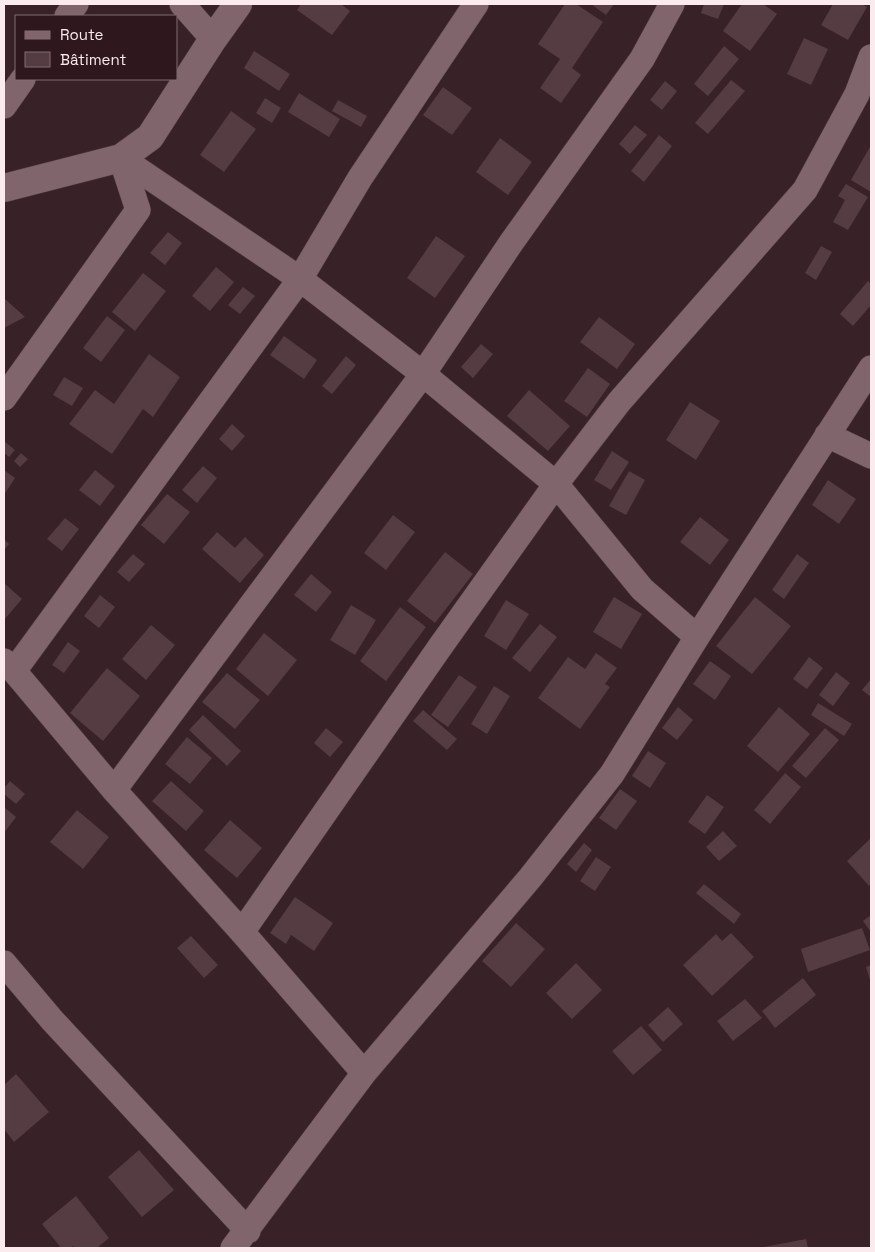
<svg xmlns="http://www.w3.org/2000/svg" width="875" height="1252" viewBox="0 0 875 1252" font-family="'Space Grotesk',sans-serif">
<rect width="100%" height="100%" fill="#392128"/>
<path fill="#553b42" d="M 301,4 L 341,4 L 350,11 L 332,35 L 297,10 Z
M 565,4 L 576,4 L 603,22 L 572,68 L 581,75 L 561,103 L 540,88 L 560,59 L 538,44 Z
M 591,4 L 614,4 L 606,15 Z
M 704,4 L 724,4 L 718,19 L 701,13 Z
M 742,4 L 763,4 L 777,14 L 750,51 L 723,31 Z
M 833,4 L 862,4 L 867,7 L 848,40 L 821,25 Z
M 804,38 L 828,49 L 811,85 L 787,74 Z
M 724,46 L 739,59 L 708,96 L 694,84 Z
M 254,51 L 290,74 L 279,91 L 244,68 Z
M 731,80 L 745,91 L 708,134 L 695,123 Z
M 665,81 L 677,91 L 662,110 L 650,100 Z
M 443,87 L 472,108 L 452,135 L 423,115 Z
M 299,93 L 340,119 L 329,137 L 288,112 Z
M 265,98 L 281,108 L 272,123 L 256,113 Z
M 338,100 L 367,116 L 361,127 L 332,111 Z
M 231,111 L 256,129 L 224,172 L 200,155 Z
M 635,125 L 647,135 L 630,154 L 619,144 Z
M 659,135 L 672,146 L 644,182 L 631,171 Z
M 500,138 L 532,162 L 508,195 L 476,172 Z
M 871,145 L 871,192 L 851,180 Z
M 846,184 L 868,197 L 848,230 L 833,222 L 845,200 L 838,196 Z
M 168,232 L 182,243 L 165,265 L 150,253 Z
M 436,236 L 465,256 L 435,298 L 407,278 Z
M 821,246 L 832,252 L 816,280 L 805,273 Z
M 216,267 L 234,282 L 210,311 L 192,296 Z
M 143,273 L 166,291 L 135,331 L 112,312 Z
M 868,281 L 871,284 L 871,305 L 853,326 L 840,314 Z
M 243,287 L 255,296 L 240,314 L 228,305 Z
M 4,298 L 25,317 L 4,328 Z
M 107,316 L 125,330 L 101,362 L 83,348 Z
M 599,317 L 635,344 L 617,369 L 580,342 Z
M 284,336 L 317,360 L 304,379 L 270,355 Z
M 481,344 L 493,354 L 473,378 L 461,367 Z
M 149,354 L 180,377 L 153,417 L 143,409 L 112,454 L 69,424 L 95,390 L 114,404 Z
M 346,356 L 356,365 L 332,394 L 322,386 Z
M 588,368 L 610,384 L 587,417 L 564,401 Z
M 64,377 L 83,388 L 72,406 L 53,395 Z
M 529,390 L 570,426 L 548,451 L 507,416 Z
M 690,402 L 720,421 L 696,460 L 666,440 Z
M 232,424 L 245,436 L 232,451 L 219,439 Z
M 4,441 L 15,450 L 9,457 L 4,453 Z
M 612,451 L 629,462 L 611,490 L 594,480 Z
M 21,453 L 28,459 L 20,467 L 14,461 Z
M 203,466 L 217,478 L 197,503 L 182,490 Z
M 4,470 L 15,478 L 4,495 Z
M 95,470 L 115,486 L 100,506 L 79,490 Z
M 629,471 L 645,480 L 626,515 L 609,506 Z
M 828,480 L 856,499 L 839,524 L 812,505 Z
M 167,494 L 190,512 L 164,544 L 141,525 Z
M 393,515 L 415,532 L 386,570 L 364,553 Z
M 700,517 L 729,540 L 710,565 L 680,542 Z
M 65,518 L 79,529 L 62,551 L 47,539 Z
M 217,532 L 235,548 L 245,537 L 264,555 L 240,583 L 202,549 Z
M 4,539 L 9,544 L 4,550 Z
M 445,552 L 473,574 L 435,623 L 407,601 Z
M 133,554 L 145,564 L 129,582 L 117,572 Z
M 797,554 L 809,563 L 784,599 L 772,590 Z
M 311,574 L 332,592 L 316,612 L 294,595 Z
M 5,584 L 22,599 L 4,620 L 4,585 Z
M 100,595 L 115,607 L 99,628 L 84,616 Z
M 614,597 L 642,614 L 621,649 L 593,632 Z
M 755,597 L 791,626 L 752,674 L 716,646 Z
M 506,600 L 529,614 L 506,650 L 484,636 Z
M 351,605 L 376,620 L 355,655 L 330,640 Z
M 400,607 L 426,627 L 386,681 L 360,661 Z
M 540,624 L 557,637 L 530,672 L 512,658 Z
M 151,625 L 175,645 L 146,680 L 122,659 Z
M 264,633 L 297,660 L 268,696 L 236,669 Z
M 68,642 L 80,651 L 64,673 L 52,665 Z
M 596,653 L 617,668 L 605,684 L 610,687 L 580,729 L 538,698 L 568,657 L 585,669 Z
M 809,657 L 823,668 L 807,689 L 793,679 Z
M 710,661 L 731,676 L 715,700 L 693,684 Z
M 107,668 L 140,696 L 103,741 L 70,713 Z
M 836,672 L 850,683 L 833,706 L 819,695 Z
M 227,673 L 260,700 L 235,729 L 202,702 Z
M 459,675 L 477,687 L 448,727 L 431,715 Z
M 871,679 L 871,697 L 862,690 Z
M 494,686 L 510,696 L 487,734 L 471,724 Z
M 818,703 L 852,724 L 844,736 L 811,715 Z
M 678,707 L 693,720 L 677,740 L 662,728 Z
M 779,707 L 810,734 L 778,772 L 747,746 Z
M 423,710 L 457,739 L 447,750 L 413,721 Z
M 203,715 L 241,751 L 227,766 L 189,730 Z
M 326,728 L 343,742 L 330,757 L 314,743 Z
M 825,728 L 839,740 L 806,778 L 792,766 Z
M 187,737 L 212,758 L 190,784 L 165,764 Z
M 648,751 L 666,763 L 650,788 L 632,776 Z
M 785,773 L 801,787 L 770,824 L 754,810 Z
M 10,781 L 25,794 L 16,804 L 4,794 L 4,788 Z
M 171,781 L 204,811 L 186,831 L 152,801 Z
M 620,789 L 637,801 L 616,830 L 599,818 Z
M 707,795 L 724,807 L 705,834 L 688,822 Z
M 4,807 L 16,817 L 4,833 Z
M 77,810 L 109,837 L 83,869 L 50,842 Z
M 230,820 L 262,848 L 237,878 L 204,850 Z
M 723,831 L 737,846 L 719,861 L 706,847 Z
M 871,838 L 871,884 L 869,886 L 847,861 Z
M 584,843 L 592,850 L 576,872 L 567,864 Z
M 596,857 L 611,867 L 595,891 L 580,881 Z
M 704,884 L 741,914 L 734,924 L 696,893 Z
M 295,897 L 333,923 L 314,951 L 291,935 L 286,944 L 270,933 Z
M 871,915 L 871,932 L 863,921 Z
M 516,923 L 545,949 L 511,987 L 482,961 Z
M 862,928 L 870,950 L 808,972 L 801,949 Z
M 731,933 L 754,957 L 712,996 L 683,965 L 716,934 L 722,941 Z
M 191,936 L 218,965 L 204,978 L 177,948 Z
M 576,963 L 602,990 L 572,1019 L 546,993 Z
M 871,965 L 871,983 L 866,967 Z
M 803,978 L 816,995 L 775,1028 L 762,1011 Z
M 745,999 L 762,1018 L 733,1041 L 717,1021 Z
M 668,1007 L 683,1024 L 663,1042 L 648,1025 Z
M 641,1026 L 662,1050 L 633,1075 L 612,1051 Z
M 16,1074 L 49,1112 L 14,1142 L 4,1129 L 4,1085 Z
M 139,1150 L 174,1190 L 142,1217 L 108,1177 Z
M 76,1196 L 109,1238 L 97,1248 L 75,1248 L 73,1246 L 71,1248 L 61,1248 L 42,1224 Z
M 806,1239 L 808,1248 L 764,1248 L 764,1247 Z"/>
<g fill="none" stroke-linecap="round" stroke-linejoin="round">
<g stroke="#544046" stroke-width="26">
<path id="street" d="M 182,4 L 213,39
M 67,16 L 76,4
M 4,106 L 23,79
M 121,158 L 300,279 L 423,374 L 556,484 L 642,589 L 697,637
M 4,398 L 138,210 L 121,158
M 827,435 L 871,456
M 4,661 L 14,671 L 114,790 L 242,932 L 364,1073
M 14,671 L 300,279 L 360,178 L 476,4
M 114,790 L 423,374 L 511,243 L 642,59 L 672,4
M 242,932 L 440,647 L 556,484 L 619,402 L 805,190 L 857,94 L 871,57
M 4,963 L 52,1020 L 248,1231
M 233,1248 L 364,1073 L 530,878 L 612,774 L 697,637 L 871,368"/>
</g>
<g stroke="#544046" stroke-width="29">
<path id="secondary" d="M 4,188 L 121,158 L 150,137 L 213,39 L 238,4"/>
</g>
<use href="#street" stroke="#81656c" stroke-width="25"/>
<use href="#secondary" stroke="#81656c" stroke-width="28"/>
</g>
<rect width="875" height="1252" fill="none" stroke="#fbeaee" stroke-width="10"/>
<rect x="15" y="15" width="162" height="65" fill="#2e181e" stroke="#806c71"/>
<rect x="25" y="31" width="25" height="8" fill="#81656c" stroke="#806c71"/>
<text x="60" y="40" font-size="15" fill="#fbeaee">Route</text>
<rect x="25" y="52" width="25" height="15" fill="#553b42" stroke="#806c71"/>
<text x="60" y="65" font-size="15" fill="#fbeaee">Bâtiment</text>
</svg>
